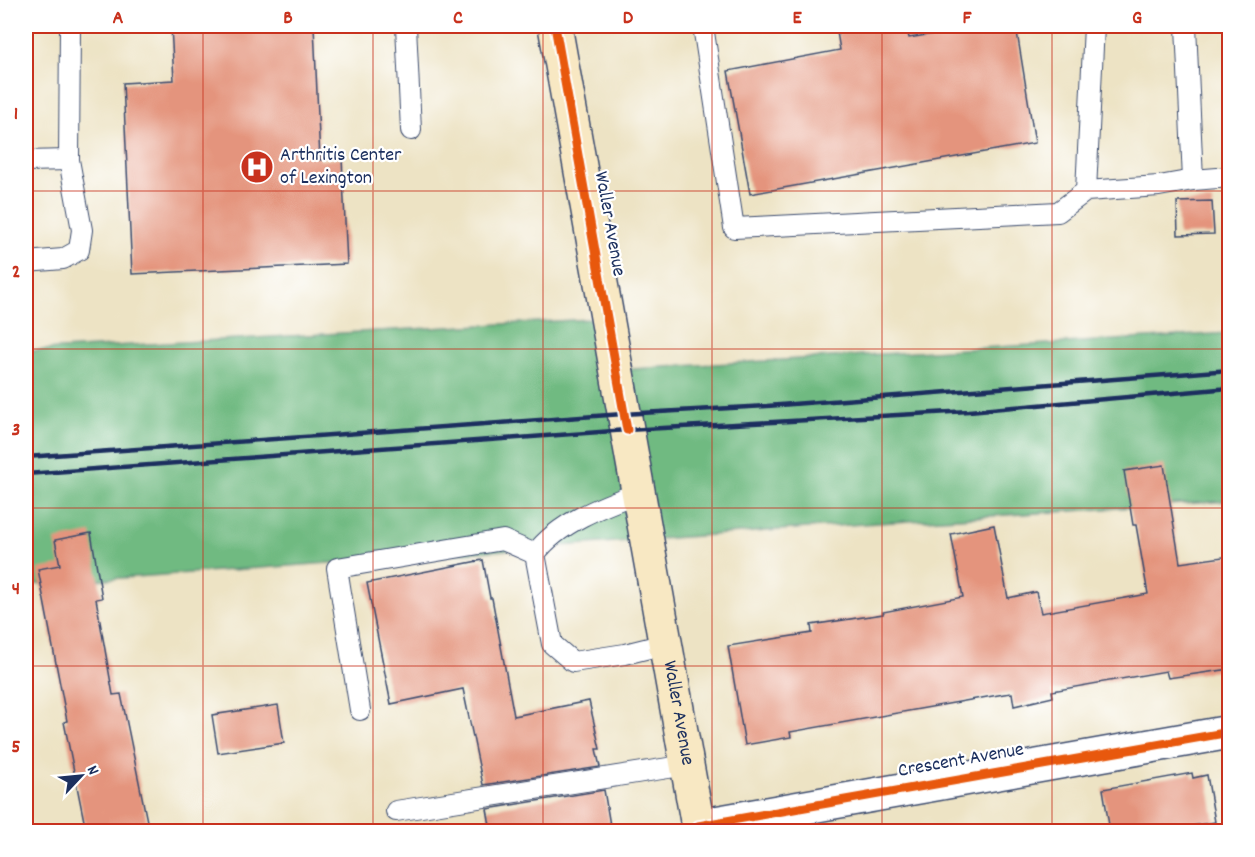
<svg xmlns="http://www.w3.org/2000/svg" width="1255" height="857" viewBox="0 0 1255 857" font-family="Dekko,sans-serif">
<rect width="100%" height="100%" fill="#fff"/>
<filter id="ink" filterUnits="userSpaceOnUse"><feTurbulence type="fractalNoise" baseFrequency=".0167" numOctaves="2"/><feDisplacementMap in="SourceGraphic" scale="12" xChannelSelector="R" yChannelSelector="G"/><feConvolveMatrix kernelMatrix="1 2 1 2 8 2 1 2 1" color-interpolation-filters="sRGB"/></filter>
<filter id="wash" filterUnits="userSpaceOnUse"><feTurbulence type="fractalNoise" baseFrequency=".008" numOctaves="4" result="noise"/><feDisplacementMap in="SourceGraphic" scale="24" xChannelSelector="R" yChannelSelector="G"/><feGaussianBlur stdDeviation="1.35" result="paint"/><feColorMatrix in="noise" values="0 0 0 0 0 0 0 0 0 0 0 0 0 0 0 0 0 1.4 0 .05"/><feComposite in="paint" operator="in"/></filter>
<g filter="url(#wash)">
<rect width="100%" height="100%" fill="#ede3c4"/>
<path fill="#6fba81" stroke="#457470" stroke-width="1.5" d="M 608,318 L 616,370 L 1229,333 L 1229,501 L 877,523 L 26,585 L 26,351 Z"/>
<g id="blocks">
<path fill="#e4947d" d="M 171,26 L 314,26 L 320,160 L 342,158 L 347,264 L 132,274 L 123,83 L 174,80 Z
M 836,26 L 906,26 L 909,38 L 984,26 L 1016,26 L 1035,143 L 750,194 L 728,71 L 840,50 Z
M 1212,201 L 1214,234 L 1178,235 L 1177,202 Z
M 1164,465 L 1180,563 L 1230,556 L 1230,669 L 1168,678 L 1166,671 L 1052,691 L 1053,697 L 1014,706 L 1012,693 L 1004,694 L 790,732 L 791,737 L 745,745 L 728,646 L 812,633 L 811,625 L 883,614 L 883,612 L 963,597 L 951,534 L 994,525 L 1008,598 L 1036,592 L 1041,613 L 1148,594 L 1136,525 L 1133,525 L 1124,471 Z
M 91,533 L 102,598 L 96,599 L 113,695 L 121,694 L 149,831 L 86,831 L 64,722 L 67,721 L 38,569 L 60,565 L 55,540 Z
M 483,560 L 490,598 L 492,598 L 514,716 L 589,701 L 600,749 L 596,749 L 600,767 L 483,785 L 463,689 L 391,704 L 367,583 Z
M 278,705 L 284,743 L 218,753 L 212,715 Z
M 1192,773 L 1193,778 L 1207,775 L 1215,822 L 1163,831 L 1110,831 L 1103,789 Z
M 604,790 L 611,831 L 491,831 L 487,809 Z"/>
</g>
</g>
<g filter="url(#ink)">
<use href="#blocks" fill-opacity="0" stroke="#3a4a6d" stroke-width="1.5"/>
<g fill="none" stroke-linecap="round" stroke-linejoin="round">
<g stroke="#3a4a6d" stroke-width="22">
<path id="service" d="M 406,26 L 411,130
M 703,26 L 734,228 L 1058,212 L 1086,191 L 1094,26
M 26,161 L 69,160 L 70,26
M 1193,180 L 1230,177
M 1086,191 L 1159,186 L 1193,180 L 1186,26
M 26,262 L 63,259 L 79,250 L 82,230 L 69,160
M 638,493 C 602,506 558,523 535,554 L 552,644 L 573,662 L 625,654 L 665,644
M 360,710 L 337,568 L 503,540 L 535,554
M 396,811 L 687,765"/>
</g>
<g stroke="#3a4a6d" stroke-width="36">
<path id="minor" d="M 698,826 L 1230,732"/>
</g>
<g stroke="#3a4a6d" stroke-width="36">
<g id="secondary">
<path id="s1" d="M 555,26 L 699,832"/>
</g>
</g>
<use href="#service" stroke="#fff" stroke-width="20"/>
<use href="#minor" stroke="#fff" stroke-width="33"/>
<use href="#secondary" stroke="#f8e8c3" stroke-width="33"/>
<path stroke="#1b2f5e" stroke-width="4.5" d="M 26,457 L 623,414 L 767,406 L 1230,370
M 26,474 L 627,430 L 969,411 L 1230,388"/>
<g stroke="#fff" stroke-width="13">
<path id="cycleway" d="M 555,26 L 627,430
M 698,826 L 1230,732"/>
</g>
<use href="#cycleway" stroke="#e8590c" stroke-width="9"/>
</g>
</g>
<path fill="none" stroke="#c8321e" stroke-width="1.5" stroke-opacity="0.55" d="M 203,26 L 203,832M 373,26 L 373,832M 543,26 L 543,832M 712,26 L 712,832M 882,26 L 882,832M 1052,26 L 1052,832M 26,191 L 1230,191M 26,349 L 1230,349M 26,508 L 1230,508M 26,666 L 1230,666"/>
<defs>
<g id="hospital-disc" transform="scale(1.725)"><circle r="9.5" fill="#c8321e" stroke="#fff"/><path d="M-5-5h3v3.5h4V-5h3V5h-3V1.5h-4V5h-3Z" fill="#fff"/></g>
</defs>
<g fill-rule="evenodd">
<use href="#hospital-disc" x="257" y="167"/>
</g>
<g text-anchor="middle" dominant-baseline="central" stroke-width="4.5" stroke-linejoin="round" paint-order="stroke">
<g font-size="20" fill="#1b2f5e" stroke="#fff" text-anchor="start">
<text x="280" y="156">Arthritis Center<tspan x="280" dy="23">of Lexington</tspan></text>
</g>
<g font-size="20" fill="#1b2f5e" stroke="#fff">
<text transform="translate(609 224) rotate(80)">Waller Avenue</text>
<text stroke="none"><textPath href="#s1" startOffset="698">Waller Avenue</textPath></text>
<text transform="translate(961 761) rotate(-10)">Crescent Avenue</text>
</g>
</g>
<rect width="1255" height="857" fill="none" stroke="#fff" stroke-width="66"/>
<g transform="translate(81 776) rotate(64)" stroke="#ffffff" stroke-width="4.5" paint-order="stroke">
<path d="M0-4.5L10 22L0 15L-10 22Z" fill="#1b2f5e"/>
<text y="-9" font-size="16" font-weight="bold" text-anchor="middle" fill="#1b2f5e">N</text>
</g>
<rect x="33" y="33" width="1189" height="791" fill="none" stroke="#c8321e" stroke-width="2"/>
<g font-size="20" text-anchor="middle" font-weight="bold" fill="#c8321e">
<text x="118" y="23">A</text>
<text x="288" y="23">B</text>
<text x="458" y="23">C</text>
<text x="628" y="23">D</text>
<text x="797" y="23">E</text>
<text x="967" y="23">F</text>
<text x="1137" y="23">G</text>
<text x="16" y="119">1</text>
<text x="16" y="277">2</text>
<text x="16" y="435">3</text>
<text x="16" y="594">4</text>
<text x="16" y="752">5</text>
</g>
</svg>
